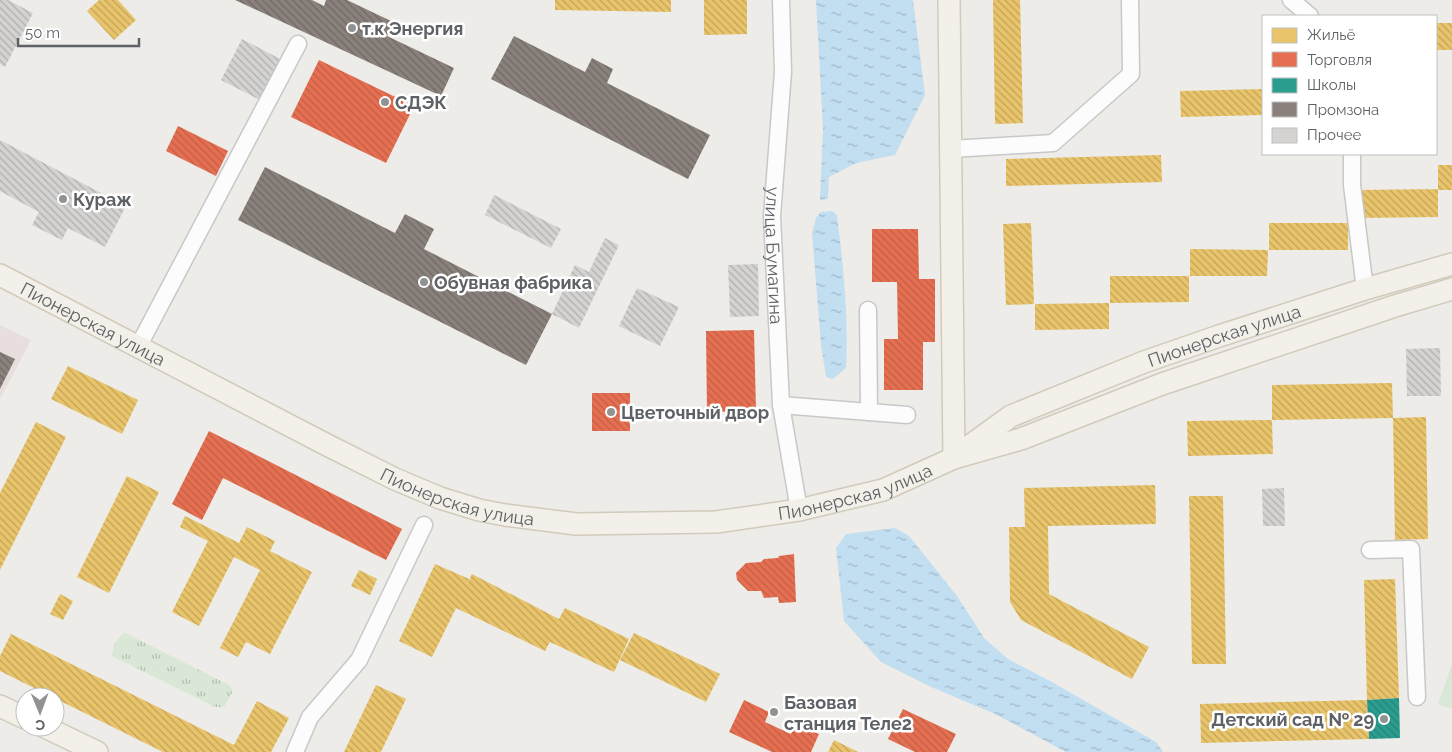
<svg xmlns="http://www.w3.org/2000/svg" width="1452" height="752" viewBox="0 0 1452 752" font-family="Raleway,sans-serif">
<defs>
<pattern id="park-tufts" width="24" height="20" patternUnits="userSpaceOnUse" patternTransform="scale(1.25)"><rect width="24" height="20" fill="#d8e7d6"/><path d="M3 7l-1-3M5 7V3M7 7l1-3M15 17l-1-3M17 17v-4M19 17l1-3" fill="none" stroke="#b2bfb1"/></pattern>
<pattern id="water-ripples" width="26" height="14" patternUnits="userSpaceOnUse" patternTransform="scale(1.25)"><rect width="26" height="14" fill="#c2def1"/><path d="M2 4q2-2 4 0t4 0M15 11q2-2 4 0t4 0" fill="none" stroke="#a1b7c7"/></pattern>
<pattern id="homes-back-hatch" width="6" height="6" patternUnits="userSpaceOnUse" patternTransform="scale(1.25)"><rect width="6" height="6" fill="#e9c46a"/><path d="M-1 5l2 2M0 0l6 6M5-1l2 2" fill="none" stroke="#c0a35b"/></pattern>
<pattern id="shops-back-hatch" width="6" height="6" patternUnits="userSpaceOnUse" patternTransform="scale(1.25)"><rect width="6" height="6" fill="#e76f51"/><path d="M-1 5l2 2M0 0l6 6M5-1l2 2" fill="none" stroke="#be5f47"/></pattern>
<pattern id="schools-back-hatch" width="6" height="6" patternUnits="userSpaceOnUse" patternTransform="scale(1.25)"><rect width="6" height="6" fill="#2a9d8f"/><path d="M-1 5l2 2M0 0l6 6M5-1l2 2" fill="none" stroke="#278378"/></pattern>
<pattern id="industry-back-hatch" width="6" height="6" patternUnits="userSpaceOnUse" patternTransform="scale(1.25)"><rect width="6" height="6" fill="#8a817c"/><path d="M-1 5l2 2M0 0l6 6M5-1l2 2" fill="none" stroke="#6e6864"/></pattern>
<pattern id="building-back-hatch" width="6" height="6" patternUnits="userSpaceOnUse" patternTransform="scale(1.25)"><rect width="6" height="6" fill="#d4d3d1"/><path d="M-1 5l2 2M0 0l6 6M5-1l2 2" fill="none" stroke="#afafad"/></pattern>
</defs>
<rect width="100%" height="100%" fill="#edece9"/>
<path fill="#e8dedd" d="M 0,325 L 31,340 L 0,399 Z"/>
<path fill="#d8e7d6" d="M 1452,664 L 1452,709 L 1438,704 Z"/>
<path fill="url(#park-tufts)" d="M 125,633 L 229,685 L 233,691 L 224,707 L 215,707 L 112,656 C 112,648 117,637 125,633 Z"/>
<path fill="url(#water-ripples)" d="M 816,0 L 913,0 L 925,95 L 895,155 L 856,163 L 829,177 L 828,199 L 820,200 L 823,129 Z
M 832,211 L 837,215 C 843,264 849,318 846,368 L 833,379 L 826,377 L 821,345 L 812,233 L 816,218 L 821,212 Z
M 895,528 L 909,536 L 957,596 L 984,638 L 1008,659 L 1052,682 L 1156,742 L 1163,752 L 1066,752 L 995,714 L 929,686 L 881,662 L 844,621 L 836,548 L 846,534 Z"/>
<path fill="url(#homes-back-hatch)" d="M 99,0 L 118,0 L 136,20 L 114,40 L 87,11 Z
M 555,0 L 671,0 L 671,12 L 555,10 Z
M 704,0 L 747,0 L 747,34 L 704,35 Z
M 993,0 L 1020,0 L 1023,123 L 995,124 Z
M 1436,23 L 1452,23 L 1452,50 L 1436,50 Z
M 1263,89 L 1263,115 L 1181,117 L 1180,91 Z
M 1161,155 L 1162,182 L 1006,186 L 1006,159 Z
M 1438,165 L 1452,165 L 1452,190 L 1438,190 Z
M 1438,189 L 1438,217 L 1359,218 L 1359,190 Z
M 1031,223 L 1034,304 L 1006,305 L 1003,224 Z
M 1269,223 L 1348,223 L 1348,250 L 1269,250 Z
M 1190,249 L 1268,250 L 1267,276 L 1190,276 Z
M 1110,276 L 1189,276 L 1189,302 L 1110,303 Z
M 1109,303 L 1109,329 L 1035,330 L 1035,304 Z
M 68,366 L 138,400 L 122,434 L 51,399 Z
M 1392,383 L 1393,418 L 1426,417 L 1428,539 L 1395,540 L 1393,418 L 1272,420 L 1273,454 L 1188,456 L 1187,421 L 1272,420 L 1272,385 Z
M 36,422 L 66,437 L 0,570 L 0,493 Z
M 127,476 L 159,492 L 109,593 L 77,577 Z
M 1155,485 L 1156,524 L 1048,526 L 1049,594 L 1149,647 L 1132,679 L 1021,620 L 1010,602 L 1009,527 L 1025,527 L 1024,488 Z
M 1189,496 L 1223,496 L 1226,664 L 1192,664 Z
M 185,516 L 239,543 L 247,527 L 275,541 L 270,551 L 312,572 L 270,654 L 246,642 L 238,657 L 220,648 L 260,570 L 234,557 L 199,626 L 172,612 L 208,541 L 180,527 Z
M 435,564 L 469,579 L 466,586 L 472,574 L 559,619 L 565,608 L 629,639 L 614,672 L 550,642 L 545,651 L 456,608 L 432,657 L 399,641 Z
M 359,570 L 377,579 L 370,595 L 351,586 Z
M 1395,579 L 1399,698 L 1367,700 L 1364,580 Z
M 60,594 L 73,601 L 63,620 L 50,614 Z
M 634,633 L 720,674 L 706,702 L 620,660 Z
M 11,634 L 234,745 L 257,701 L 289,718 L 271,752 L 163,752 L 0,671 L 0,656 Z
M 376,685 L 406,699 L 381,752 L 344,752 Z
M 1367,700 L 1369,739 L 1201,743 L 1200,704 Z
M 834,740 L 858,752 L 828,752 Z"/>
<path fill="url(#shops-back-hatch)" d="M 319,60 L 414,106 L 386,163 L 291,117 Z
M 178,126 L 228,151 L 216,176 L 166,151 Z
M 872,229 L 918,229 L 919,279 L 935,279 L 935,342 L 923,342 L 923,390 L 884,390 L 884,339 L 898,339 L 897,282 L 872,282 Z
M 754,330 L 756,411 L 707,412 L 706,331 Z
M 592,393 L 630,393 L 630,431 L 592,431 Z
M 209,431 L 402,529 L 386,560 L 223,478 L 202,520 L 172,504 Z
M 794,554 L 796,602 L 779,603 L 778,597 L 764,598 L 761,591 L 748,591 L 737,580 L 736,573 L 746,563 L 761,562 L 764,559 L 778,558 L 779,556 Z
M 744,700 L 769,712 L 765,722 L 791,734 L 796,724 L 819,734 L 811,752 L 772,752 L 729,732 Z
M 903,709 L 956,734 L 947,752 L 915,752 L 888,739 Z"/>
<path fill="url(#schools-back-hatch)" d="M 1399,698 L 1400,738 L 1369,739 L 1367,700 Z"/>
<path fill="url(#industry-back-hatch)" d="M 235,0 L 312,0 L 324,6 L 326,0 L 347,0 L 393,22 L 387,36 L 454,68 L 441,96 Z
M 514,36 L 585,72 L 592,58 L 613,69 L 607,83 L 710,135 L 688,179 L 491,79 Z
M 265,167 L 395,233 L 405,214 L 434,229 L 424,249 L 552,314 L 526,365 L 238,220 Z
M 0,352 L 15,359 L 0,389 Z"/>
<path fill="url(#building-back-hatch)" d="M 0,0 L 8,0 L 33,13 L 5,67 L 0,64 Z
M 242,39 L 282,60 L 262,101 L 221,80 Z
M 0,140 L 126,206 L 105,247 L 68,228 L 62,240 L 32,225 L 39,212 L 0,191 Z
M 494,195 L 561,229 L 551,248 L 485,215 Z
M 605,238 L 619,245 L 579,328 L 552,314 L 575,265 L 589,272 Z
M 758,264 L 759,316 L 730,317 L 728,265 Z
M 637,288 L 679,307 L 660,346 L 619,326 Z
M 1440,348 L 1441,396 L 1407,396 L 1406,349 Z
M 1284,488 L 1285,526 L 1263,526 L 1262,489 Z"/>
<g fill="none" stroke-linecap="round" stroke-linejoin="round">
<g stroke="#c8c8c8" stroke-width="19">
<g id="minor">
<path id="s1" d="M 781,0 L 783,72 L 772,216 L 781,405 L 799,510"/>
<path d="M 1291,0 L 1310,16"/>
<path d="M 951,149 L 1053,143 L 1131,74 L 1130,0"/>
<path d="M 1352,154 L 1352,185 L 1365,289"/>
<path d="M 868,310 L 869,412"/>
<path d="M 138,347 L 298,44"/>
<path d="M 781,405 L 907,415"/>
<path d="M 1370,550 L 1411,549 L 1417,697"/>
<path d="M 295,752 L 310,717 L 359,660 L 424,525"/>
</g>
</g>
<g stroke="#d2caba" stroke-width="24">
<g id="major">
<path d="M 949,0 L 954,458"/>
<path id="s2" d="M 0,275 L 331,447 L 395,479 L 440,498 L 479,510 L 505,515 L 576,524 L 716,522 L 799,510 L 883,490 L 954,458 L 1021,439 L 1162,384 L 1395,306 L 1452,289"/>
<path id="s3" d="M 964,450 L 1011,416 L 1144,362 L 1219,336 L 1365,289 L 1452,264"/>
<path d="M 0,706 L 25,718"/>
<path d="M 45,727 L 97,752"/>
</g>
</g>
<use href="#minor" stroke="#fcfcfc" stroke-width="16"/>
<use href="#major" stroke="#f2f0e9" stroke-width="21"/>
</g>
<g fill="#909293" stroke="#fff" stroke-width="2">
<circle cx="352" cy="28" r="5"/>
<circle cx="385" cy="102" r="5"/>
<circle cx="63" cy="199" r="5"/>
<circle cx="424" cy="282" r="5"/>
<circle cx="611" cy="412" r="5"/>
<circle cx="774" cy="712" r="5"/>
<circle cx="1384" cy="719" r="5"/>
</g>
<g text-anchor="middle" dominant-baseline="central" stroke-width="5" stroke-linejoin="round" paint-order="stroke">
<g font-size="18" font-weight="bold" fill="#5e6165" stroke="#fff" text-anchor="start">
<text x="362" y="28">т.к Энергия</text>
<text x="395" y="102">СДЭК</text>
<text x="73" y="199">Кураж</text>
<text x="434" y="282">Обувная фабрика</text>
<text x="621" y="412">Цветочный двор</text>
<text x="784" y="702">Базовая<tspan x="784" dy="21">станция Теле2</tspan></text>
<text x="1374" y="719" text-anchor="end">Детский сад № 29</text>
</g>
<g font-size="18" fill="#5e6165" stroke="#fff">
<text stroke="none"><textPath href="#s1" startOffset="256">улица Бумагина</textPath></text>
<text stroke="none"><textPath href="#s2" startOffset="105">Пионерская улица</textPath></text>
<text stroke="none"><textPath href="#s3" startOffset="286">Пионерская улица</textPath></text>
<text stroke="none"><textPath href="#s2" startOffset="915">Пионерская улица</textPath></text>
<text stroke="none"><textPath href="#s2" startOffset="510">Пионерская улица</textPath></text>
</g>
</g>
<rect x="1262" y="15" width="175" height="140" fill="#ffffff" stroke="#bfc0c1"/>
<rect x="1272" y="28" width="25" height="15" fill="#e9c46a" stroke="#bfc0c1"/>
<text x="1307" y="40" font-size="15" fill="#5e6165">Жильё</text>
<rect x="1272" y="52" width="25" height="15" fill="#e76f51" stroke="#bfc0c1"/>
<text x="1307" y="65" font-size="15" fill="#5e6165">Торговля</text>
<rect x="1272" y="78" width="25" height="15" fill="#2a9d8f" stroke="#bfc0c1"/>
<text x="1307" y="90" font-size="15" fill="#5e6165">Школы</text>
<rect x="1272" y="102" width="25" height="15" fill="#8a817c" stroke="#bfc0c1"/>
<text x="1307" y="115" font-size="15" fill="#5e6165">Промзона</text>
<rect x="1272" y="128" width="25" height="15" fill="#d4d3d1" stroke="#bfc0c1"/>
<text x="1307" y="140" font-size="15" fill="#5e6165">Прочее</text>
<g transform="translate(40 712) rotate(179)"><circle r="24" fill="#ffffff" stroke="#bfc0c1"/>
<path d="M0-4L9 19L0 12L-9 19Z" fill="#909293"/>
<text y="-8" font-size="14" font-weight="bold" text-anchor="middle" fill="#5e6165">С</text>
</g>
<path d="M18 38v8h121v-8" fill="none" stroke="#5e6165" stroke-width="2.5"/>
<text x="25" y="38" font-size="15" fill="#5e6165" stroke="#ffffff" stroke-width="4" paint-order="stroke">50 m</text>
</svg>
